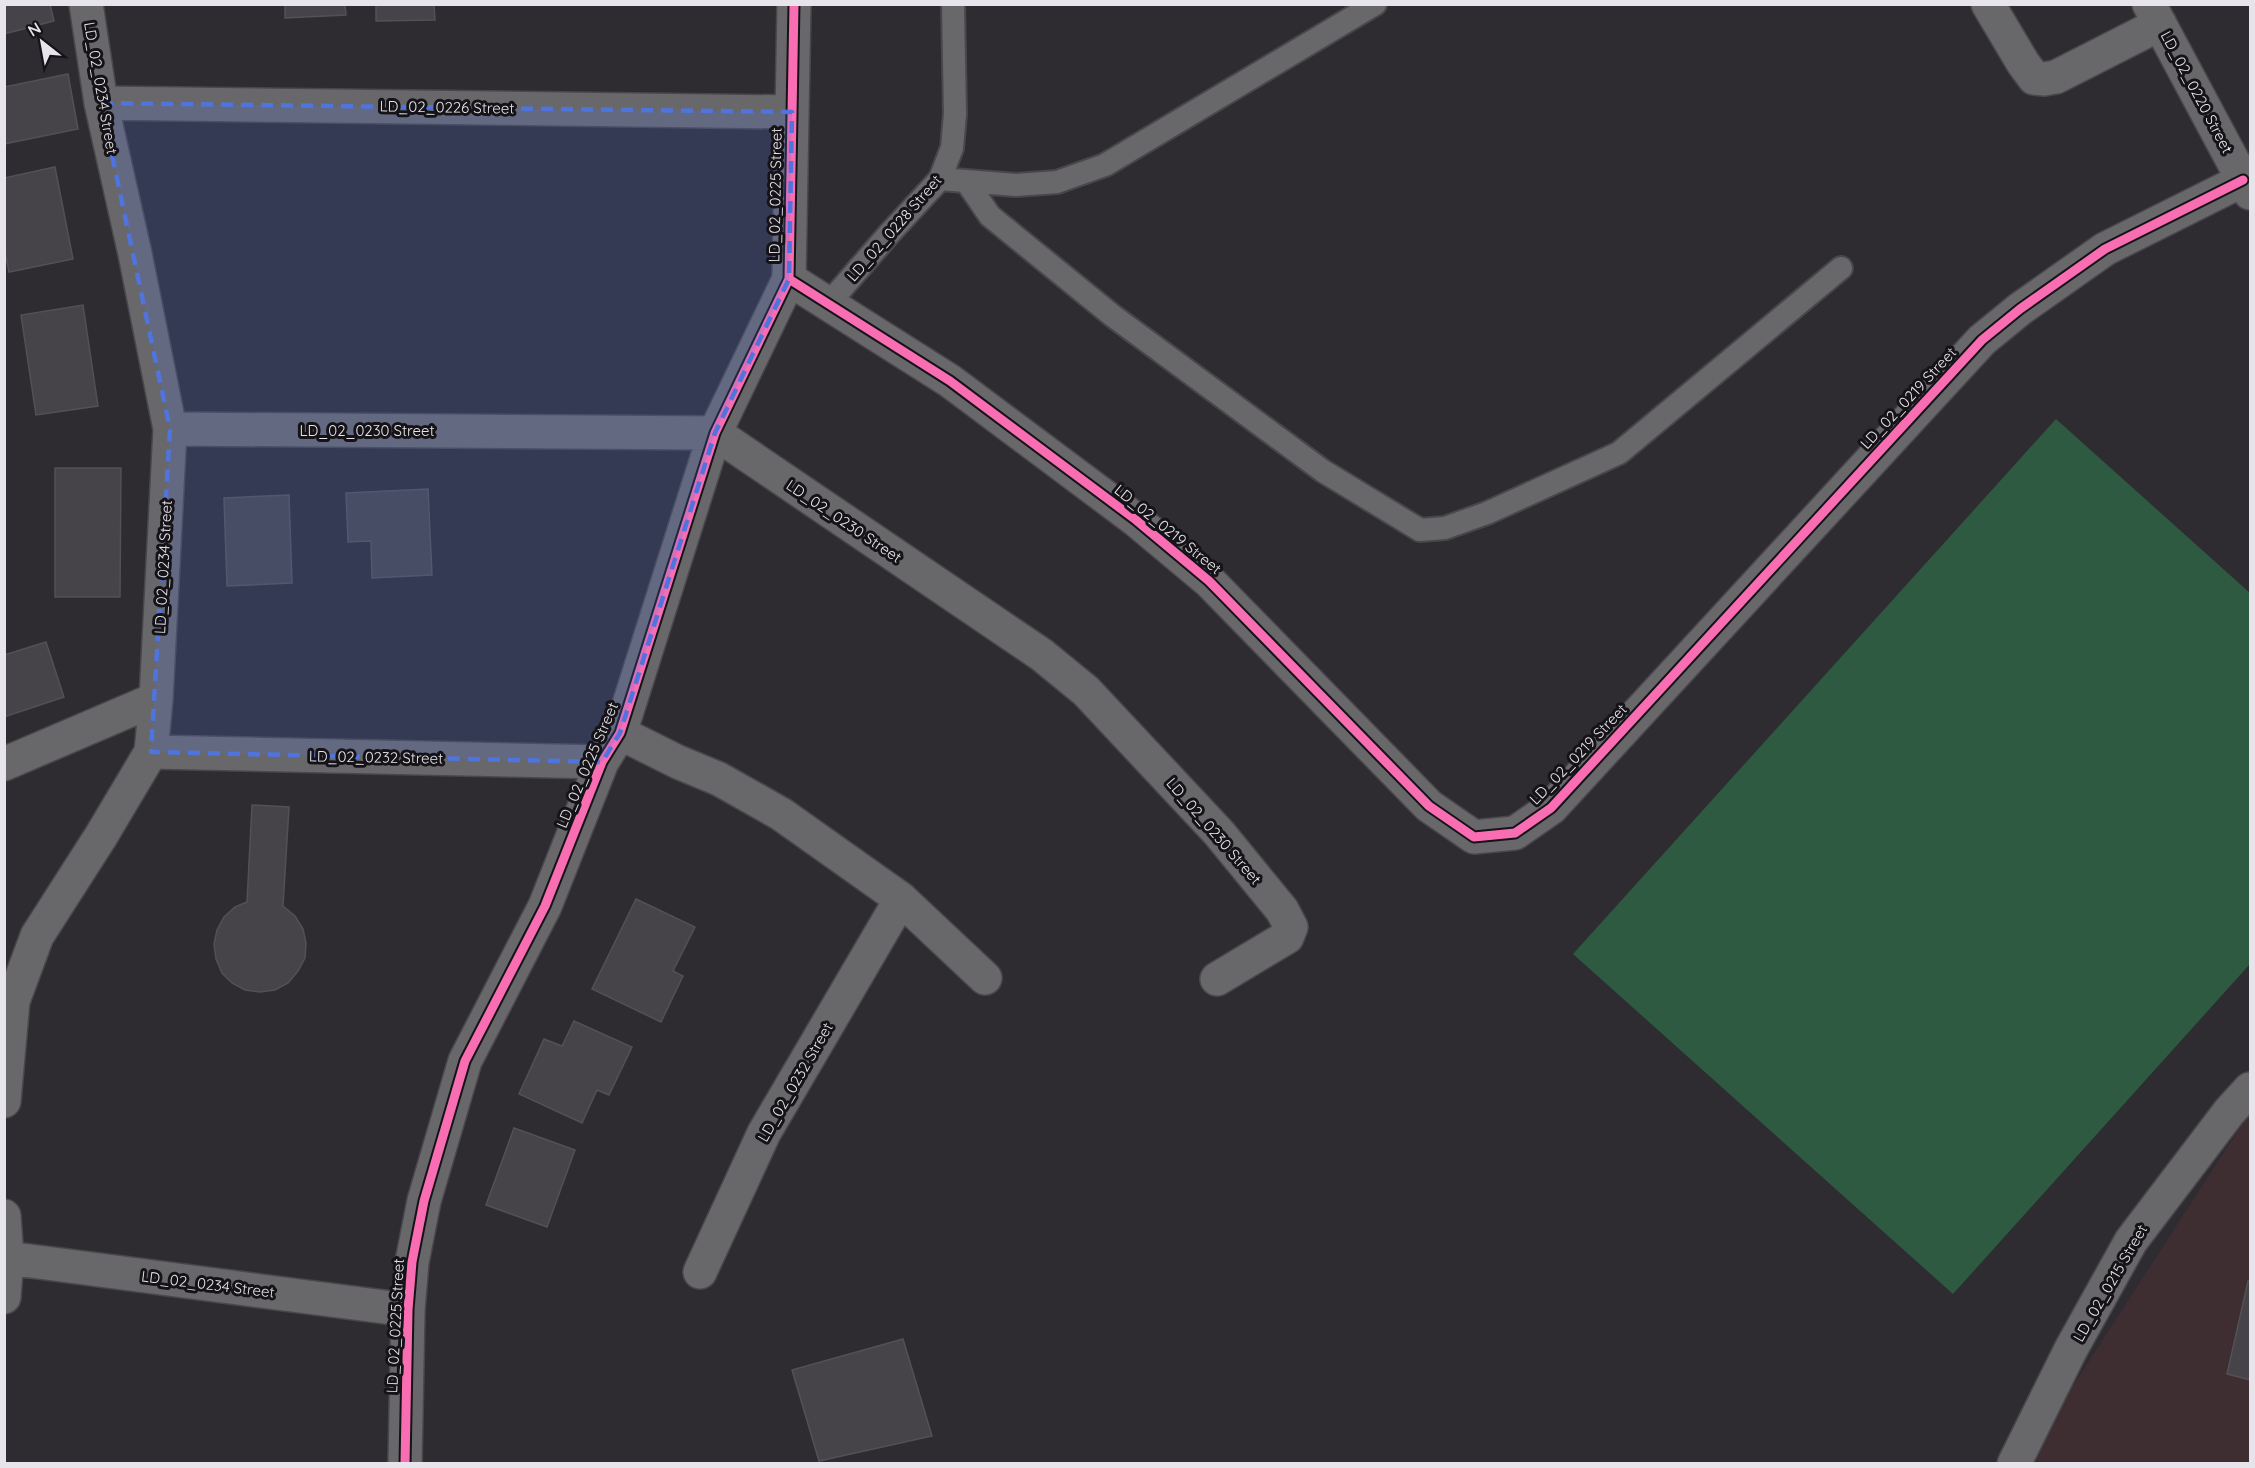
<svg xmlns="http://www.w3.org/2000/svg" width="2255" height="1468" viewBox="0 0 2255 1468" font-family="Quicksand,sans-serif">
<rect width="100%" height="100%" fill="#2e2c31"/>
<path fill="#3e2d31" d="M 2250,1112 L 2250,1463 L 2045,1464 L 2027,1457 Z"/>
<path fill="#2e5a42" d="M 2056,419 L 2250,593 L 2250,964 L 1953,1294 L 1573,954 Z"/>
<path fill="#464449" stroke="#525155" stroke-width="1.5" d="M 4,4 L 50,4 L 54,21 L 4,34 Z
M 285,4 L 345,4 L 346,15 L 285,18 Z
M 376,4 L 434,4 L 435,20 L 376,21 Z
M 68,74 L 78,129 L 4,144 L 4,87 Z
M 55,167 L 73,259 L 9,272 L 4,247 L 4,178 Z
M 83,305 L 98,406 L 36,415 L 21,315 Z
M 55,468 L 121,468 L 120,597 L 55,597 Z
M 428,489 L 432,575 L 372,578 L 371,541 L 348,542 L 346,493 Z
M 289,495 L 292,583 L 227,586 L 224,498 Z
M 46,642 L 64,697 L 4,717 L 4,655 Z
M 252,805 L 289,807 L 283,906 L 295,916 L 303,929 L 306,943 L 305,958 L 298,971 L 288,983 L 275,990 L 260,992 L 245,990 L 232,983 L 222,973 L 216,959 L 214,944 L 217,930 L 224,917 L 235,907 L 247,902 Z
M 636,899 L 695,927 L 673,971 L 683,976 L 661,1022 L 592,989 Z
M 574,1021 L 632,1047 L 609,1095 L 597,1090 L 582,1123 L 519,1094 L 544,1039 L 562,1046 Z
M 514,1128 L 575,1150 L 547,1227 L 486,1205 Z
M 2248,1281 L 2250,1282 L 2250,1380 L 2227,1374 Z
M 903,1339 L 932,1436 L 819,1461 L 792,1370 Z"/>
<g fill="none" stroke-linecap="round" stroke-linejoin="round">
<g stroke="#49474b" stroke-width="26">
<path id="lane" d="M 940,179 L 1016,185 L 1057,182 L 1105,165 L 1375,4
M 966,181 L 990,216 L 1113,316 L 1323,471 L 1420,530 L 1445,528 L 1487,513 L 1619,453 L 1841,268
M 829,303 L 889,234 L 940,179 L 952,148 L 955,114 L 953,4"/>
</g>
<g stroke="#49474b" stroke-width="36">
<path id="street" d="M 1988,4 L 2023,63 L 2034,78 L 2044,79 L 2056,77 L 2160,24
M 2149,4 L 2250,193
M 101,103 L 792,112
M 789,279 L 950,381 L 1136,520 L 1209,581 L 1429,806 L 1474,837 L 1515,833 L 1551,808 L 1982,340 L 2020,309 L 2105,249 L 2243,180
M 170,429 L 715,433 L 1042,655 L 1086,691 L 1219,833 L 1282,910 L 1291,927 L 1287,937 L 1217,979
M 620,733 L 678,762 L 719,779 L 781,814 L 901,899 L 985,978
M 151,752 L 602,762
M 4,764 L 156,699
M 4,1101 L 13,1001 L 37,936 L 101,836 L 151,752 L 156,699 L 170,429 L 135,254 L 101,103 L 86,4
M 4,1216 L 7,1258 L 4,1297
M 7,1258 L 408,1310
M 700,1272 L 764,1133 L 901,899
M 405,1464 L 408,1310 L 412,1262 L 424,1201 L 465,1061 L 545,906 L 602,762 L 620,733 L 715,433 L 789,279 L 794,4
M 2014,1464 L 2071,1349 L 2131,1241 L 2229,1112 L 2250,1089"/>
</g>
<use href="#lane" stroke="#68676a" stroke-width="22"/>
<use href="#street" stroke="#68676a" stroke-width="33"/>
<g stroke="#151317" stroke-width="13">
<path id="cycleway" d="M 789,279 L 950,381 L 1136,520 L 1209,581 L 1429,806 L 1474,837 L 1515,833 L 1551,808 L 1982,340 L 2020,309 L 2105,249 L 2243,180
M 405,1464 L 408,1310 L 412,1262 L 424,1201 L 465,1061 L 545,906 L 602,762 L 620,733 L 715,433 L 789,279 L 794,4"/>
</g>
<use href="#cycleway" stroke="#f96db3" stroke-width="9"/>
</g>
<path fill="#5074dd" fill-opacity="0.2" stroke="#5074dd" stroke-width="4.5" stroke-dasharray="12 8" stroke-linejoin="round" d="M 101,103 L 792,112 L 789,279 L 715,433 L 620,733 L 602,762 L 151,752 L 170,429 Z"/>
<g text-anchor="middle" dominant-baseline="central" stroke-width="6" stroke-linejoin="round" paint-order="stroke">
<g font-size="15" fill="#e7e5eb" stroke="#151317">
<text transform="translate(101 88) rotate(80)">LD_02_0234 Street</text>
<text transform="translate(2197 92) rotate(62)">LD_02_0220 Street</text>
<text transform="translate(447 107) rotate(1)">LD_02_0226 Street</text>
<text transform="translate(775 195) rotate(-89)">LD_02_0225 Street</text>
<text transform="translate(894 228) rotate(-49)">LD_02_0228 Street</text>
<text transform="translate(1908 398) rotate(-47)">LD_02_0219 Street</text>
<text x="367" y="430">LD_02_0230 Street</text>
<text transform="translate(844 521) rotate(34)">LD_02_0230 Street</text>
<text transform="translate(1168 529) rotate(39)">LD_02_0219 Street</text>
<text transform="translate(163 567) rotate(-87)">LD_02_0234 Street</text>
<text transform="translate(1578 754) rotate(-46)">LD_02_0219 Street</text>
<text transform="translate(376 757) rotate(1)">LD_02_0232 Street</text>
<text transform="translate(587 765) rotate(-67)">LD_02_0225 Street</text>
<text transform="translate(1214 831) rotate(49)">LD_02_0230 Street</text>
<text transform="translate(795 1082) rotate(-60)">LD_02_0232 Street</text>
<text transform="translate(2110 1283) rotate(-60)">LD_02_0215 Street</text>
<text transform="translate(208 1284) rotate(7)">LD_02_0234 Street</text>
<text transform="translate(395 1326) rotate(-87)">LD_02_0225 Street</text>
</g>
</g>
<rect width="2255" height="1468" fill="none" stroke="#e7e5eb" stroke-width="12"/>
<g transform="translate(42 42) rotate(329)" stroke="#151317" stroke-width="4.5" paint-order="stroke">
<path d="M0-4.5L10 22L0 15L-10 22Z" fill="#e7e5eb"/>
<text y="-9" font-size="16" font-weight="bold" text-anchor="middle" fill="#e7e5eb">N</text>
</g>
</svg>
